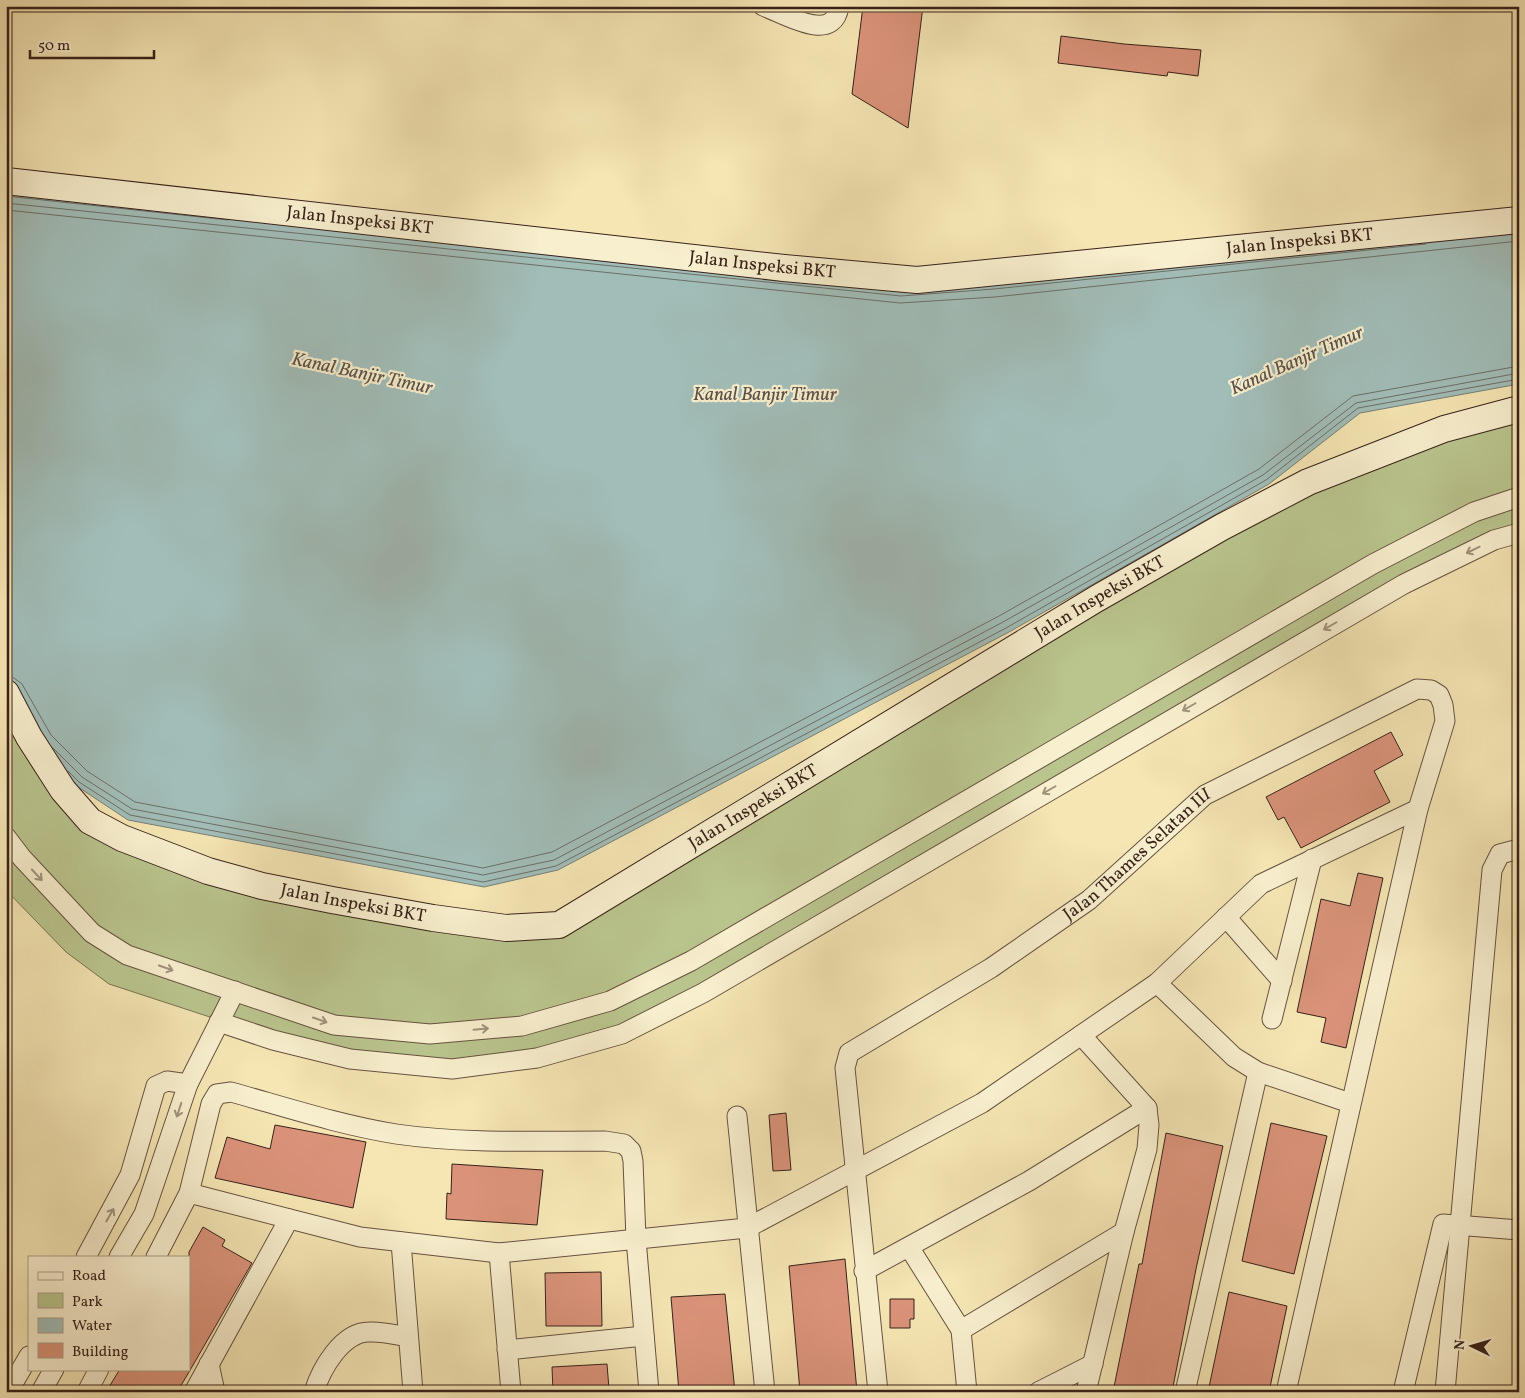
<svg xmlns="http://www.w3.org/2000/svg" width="1525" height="1398" viewBox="0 0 1525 1398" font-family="Vollkorn,serif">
<rect width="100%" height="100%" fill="#f5e6b4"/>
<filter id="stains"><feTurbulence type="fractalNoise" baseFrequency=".004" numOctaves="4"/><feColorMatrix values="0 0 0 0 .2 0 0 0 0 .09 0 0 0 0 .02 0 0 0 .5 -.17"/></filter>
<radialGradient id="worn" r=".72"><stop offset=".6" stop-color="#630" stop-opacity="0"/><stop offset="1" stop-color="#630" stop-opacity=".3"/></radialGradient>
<path fill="#bac58e" stroke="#797354" d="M 1519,409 L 1519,533 L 1494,540 L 622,1034 L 452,1069 L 350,1059 L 219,1020 L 109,984 L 66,952 L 6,890 L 6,692 L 90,821 L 281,889 L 559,925 L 1308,482 Z"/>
<path fill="#a1bdb8" stroke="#777f78" d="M 6,191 L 901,285 L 1519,223 L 1519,384 L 1360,413 L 1269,484 L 1009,632 L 558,870 L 484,887 L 128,820 L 75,785 L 6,692 Z"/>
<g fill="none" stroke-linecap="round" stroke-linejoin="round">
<path stroke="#6c6f68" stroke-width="1" d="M 6,196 L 228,220
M 6,203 L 901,296 L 994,289 L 1426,244
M 6,210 L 900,303 L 995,297 L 1519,241
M 6,677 L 14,678 L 22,684 L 51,735 L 87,771 L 135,802 L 483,868 L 552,852 L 999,616 L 1259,469 L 1353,396 L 1519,366
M 53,748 L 82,777 L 132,809 L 483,875 L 554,860 L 1003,622 L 1263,475 L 1356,403 L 1519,373
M 68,771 L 79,782 L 130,815 L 483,882 L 556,866 L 1006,628 L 1266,480 L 1358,408 L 1519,379"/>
</g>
<path fill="#da937a" stroke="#382119" d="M 863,6 L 923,6 L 908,128 L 852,94 Z
M 1061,36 L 1124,44 L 1201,50 L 1198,76 L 1168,72 L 1167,76 L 1058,63 Z
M 1391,732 L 1403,755 L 1374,771 L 1390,802 L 1301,848 L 1284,817 L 1278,820 L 1266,797 Z
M 1358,873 L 1383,878 L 1346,1048 L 1321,1042 L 1326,1018 L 1297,1012 L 1321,899 L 1350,906 Z
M 786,1113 L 791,1170 L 773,1171 L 769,1115 Z
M 1271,1123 L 1327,1136 L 1294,1274 L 1242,1261 Z
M 275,1125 L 366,1142 L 353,1208 L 215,1178 L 227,1137 L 270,1149 Z
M 1166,1133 L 1223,1146 L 1196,1269 L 1172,1392 L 1113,1392 L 1139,1264 L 1142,1264 Z
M 452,1164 L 543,1170 L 537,1225 L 446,1219 L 447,1193 L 451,1194 Z
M 203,1227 L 225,1240 L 222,1246 L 252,1263 L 189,1372 L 177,1392 L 106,1392 L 120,1369 L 189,1369 L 189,1252 Z
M 845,1259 L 857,1392 L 800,1392 L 789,1266 Z
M 601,1272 L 602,1326 L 546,1326 L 545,1273 Z
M 1229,1292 L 1287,1306 L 1269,1392 L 1208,1392 Z
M 725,1294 L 735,1392 L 679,1392 L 671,1297 Z
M 890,1299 L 914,1299 L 914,1319 L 910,1319 L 910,1328 L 890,1328 Z
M 607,1364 L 609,1389 L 553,1392 L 552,1367 Z"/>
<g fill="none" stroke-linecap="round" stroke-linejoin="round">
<g stroke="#675240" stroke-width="21">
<g id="street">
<path d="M 763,6 C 785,14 834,45 839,6"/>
<path d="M 6,837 L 22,858 L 92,933 L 127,955 L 334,1025 L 430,1034 L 522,1026 L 610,1001 L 691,961 L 1373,564 L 1474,512 L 1519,497"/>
<path d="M 1226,917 L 1282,981"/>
<path d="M 1157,983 L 1234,1057 L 1258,1072 L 1350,1103"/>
<path d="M 1272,1019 L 1312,859"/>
<path d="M 219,1022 L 273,1040 L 350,1059 L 452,1069 L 537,1058 L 622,1034 L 703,993 L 1404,584 L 1494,540 L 1519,533"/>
<path d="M 1081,1035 L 1147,1108 L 1149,1125 L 1147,1149 L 1124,1232 L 1086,1392"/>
<path d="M 188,1084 L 235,991"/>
<path d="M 737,1116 L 765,1392"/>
<path d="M 189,1193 L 360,1237 L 499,1253 L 747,1228 L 982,1103 L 1157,983 L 1261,884 L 1418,809"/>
<path d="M 401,1242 L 413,1392"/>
<path d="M 909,1247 L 961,1330 L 967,1392"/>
<path d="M 499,1253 L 511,1392"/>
<path d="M 86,1257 L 130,1175 L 156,1086 L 167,1081 L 188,1084 L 144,1214 L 119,1257"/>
<path d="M 156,1257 L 189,1193 L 211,1104 L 217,1094 L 231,1092 C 285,1107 340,1125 396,1134 C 465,1144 535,1141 605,1141 L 624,1144 L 631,1151 L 633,1161 L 636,1239 L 649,1392"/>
<path d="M 864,1271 L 1029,1181 L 1147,1108"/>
<path d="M 961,1330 L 1124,1232"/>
<path d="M 507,1350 L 644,1336"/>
<path d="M 209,1364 L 215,1392"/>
<path d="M 8,1392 L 29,1356"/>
<path d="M 41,1392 L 54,1369"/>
<path d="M 87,1392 L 99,1369"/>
<path d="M 194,1392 L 289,1219"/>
<path d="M 314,1392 C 321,1369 342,1332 369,1332 C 382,1331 396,1335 408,1337"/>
<path id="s1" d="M 878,1392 L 845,1068 L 849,1053 L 991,968 L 1089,900 L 1205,795 L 1417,689 L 1431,690 L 1439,695 L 1443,705 L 1445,721 L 1418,809 L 1286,1392"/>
<path d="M 1038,1392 L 1093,1364"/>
<path d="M 1185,1392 L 1258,1072"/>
<path d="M 1403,1392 L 1443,1224 L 1519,1230"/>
<path d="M 1445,1392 L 1492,870 L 1500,854 L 1519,849"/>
</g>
</g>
<g stroke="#382119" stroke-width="28">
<g id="secondary">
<path id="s2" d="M 6,181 L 784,268 L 917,280 L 1519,220"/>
<path id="s3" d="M 6,693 L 29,737 L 63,790 L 90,821 L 122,838 L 208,871 L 262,886 L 332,900 L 433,918 L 506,928 L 559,925 L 1096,599 L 1222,527 L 1308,482 L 1444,429 L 1519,409"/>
</g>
</g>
<use href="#street" stroke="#f8efce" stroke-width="19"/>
<use href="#secondary" stroke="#f8efce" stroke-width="26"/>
</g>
<defs><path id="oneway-shaft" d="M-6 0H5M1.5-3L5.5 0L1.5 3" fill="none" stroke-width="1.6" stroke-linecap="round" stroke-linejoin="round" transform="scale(1.25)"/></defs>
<g stroke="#a2927d">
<use href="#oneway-shaft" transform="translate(1473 550) rotate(154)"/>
<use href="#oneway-shaft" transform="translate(1330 626) rotate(150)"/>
<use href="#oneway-shaft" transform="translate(1189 707) rotate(150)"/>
<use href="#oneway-shaft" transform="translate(1049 790) rotate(150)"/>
<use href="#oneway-shaft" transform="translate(37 875) rotate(47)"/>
<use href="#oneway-shaft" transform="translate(166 968) rotate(19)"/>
<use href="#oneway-shaft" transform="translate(320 1020) rotate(19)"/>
<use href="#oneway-shaft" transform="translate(481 1029) rotate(-5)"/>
<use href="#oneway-shaft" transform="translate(179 1110) rotate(108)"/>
<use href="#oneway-shaft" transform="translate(110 1215) rotate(-60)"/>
</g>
<g text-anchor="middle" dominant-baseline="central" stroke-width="4.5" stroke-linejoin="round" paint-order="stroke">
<g font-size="18" fill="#382119" stroke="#f8efce">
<text stroke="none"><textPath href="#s2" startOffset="356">Jalan Inspeksi BKT</textPath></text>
<text stroke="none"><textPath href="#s2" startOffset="1301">Jalan Inspeksi BKT</textPath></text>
<text stroke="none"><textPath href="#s2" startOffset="761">Jalan Inspeksi BKT</textPath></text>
<text stroke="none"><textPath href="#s3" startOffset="1271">Jalan Inspeksi BKT</textPath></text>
<text stroke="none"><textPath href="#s3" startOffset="866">Jalan Inspeksi BKT</textPath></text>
<text stroke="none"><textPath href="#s1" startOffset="692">Jalan Thames Selatan III</textPath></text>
<text stroke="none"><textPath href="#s3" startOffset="431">Jalan Inspeksi BKT</textPath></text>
</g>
<g font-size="19" font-style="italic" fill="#585049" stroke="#f8efce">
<text transform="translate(1297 361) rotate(-24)">Kanal Banjir Timur</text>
<text transform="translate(362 374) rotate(12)">Kanal Banjir Timur</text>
<text x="765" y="395">Kanal Banjir Timur</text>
</g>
</g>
<rect width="1525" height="1398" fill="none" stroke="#f5e6b4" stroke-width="25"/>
<rect x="8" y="8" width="1510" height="1383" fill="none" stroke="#382119" stroke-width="2.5"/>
<rect x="12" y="12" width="1500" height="1373" fill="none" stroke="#382119"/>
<rect x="28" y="1256" width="162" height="115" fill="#f8efce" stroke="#ab9d86"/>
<rect x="38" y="1272" width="25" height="8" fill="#f8efce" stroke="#ab9d86"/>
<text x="72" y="1280" font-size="15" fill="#382119">Road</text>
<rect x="38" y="1293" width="25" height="15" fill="#bac58e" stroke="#ab9d86"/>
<text x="72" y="1306" font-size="15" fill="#382119">Park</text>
<rect x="38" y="1318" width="25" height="15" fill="#a1bdb8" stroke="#ab9d86"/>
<text x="72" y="1330" font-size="15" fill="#382119">Water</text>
<rect x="38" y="1343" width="25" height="15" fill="#da937a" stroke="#ab9d86"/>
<text x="72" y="1356" font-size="15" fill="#382119">Building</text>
<g transform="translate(1472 1346) rotate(275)" stroke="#f8efce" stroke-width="4" paint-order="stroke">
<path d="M0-4L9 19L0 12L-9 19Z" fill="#382119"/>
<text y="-8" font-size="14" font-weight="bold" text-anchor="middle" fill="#382119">N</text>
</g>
<path d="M30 50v8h124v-8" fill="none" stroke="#382119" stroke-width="2.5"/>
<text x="38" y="50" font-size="15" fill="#382119" stroke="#f8efce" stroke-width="4" paint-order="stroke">50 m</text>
<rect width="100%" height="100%" filter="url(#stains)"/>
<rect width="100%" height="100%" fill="url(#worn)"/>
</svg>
